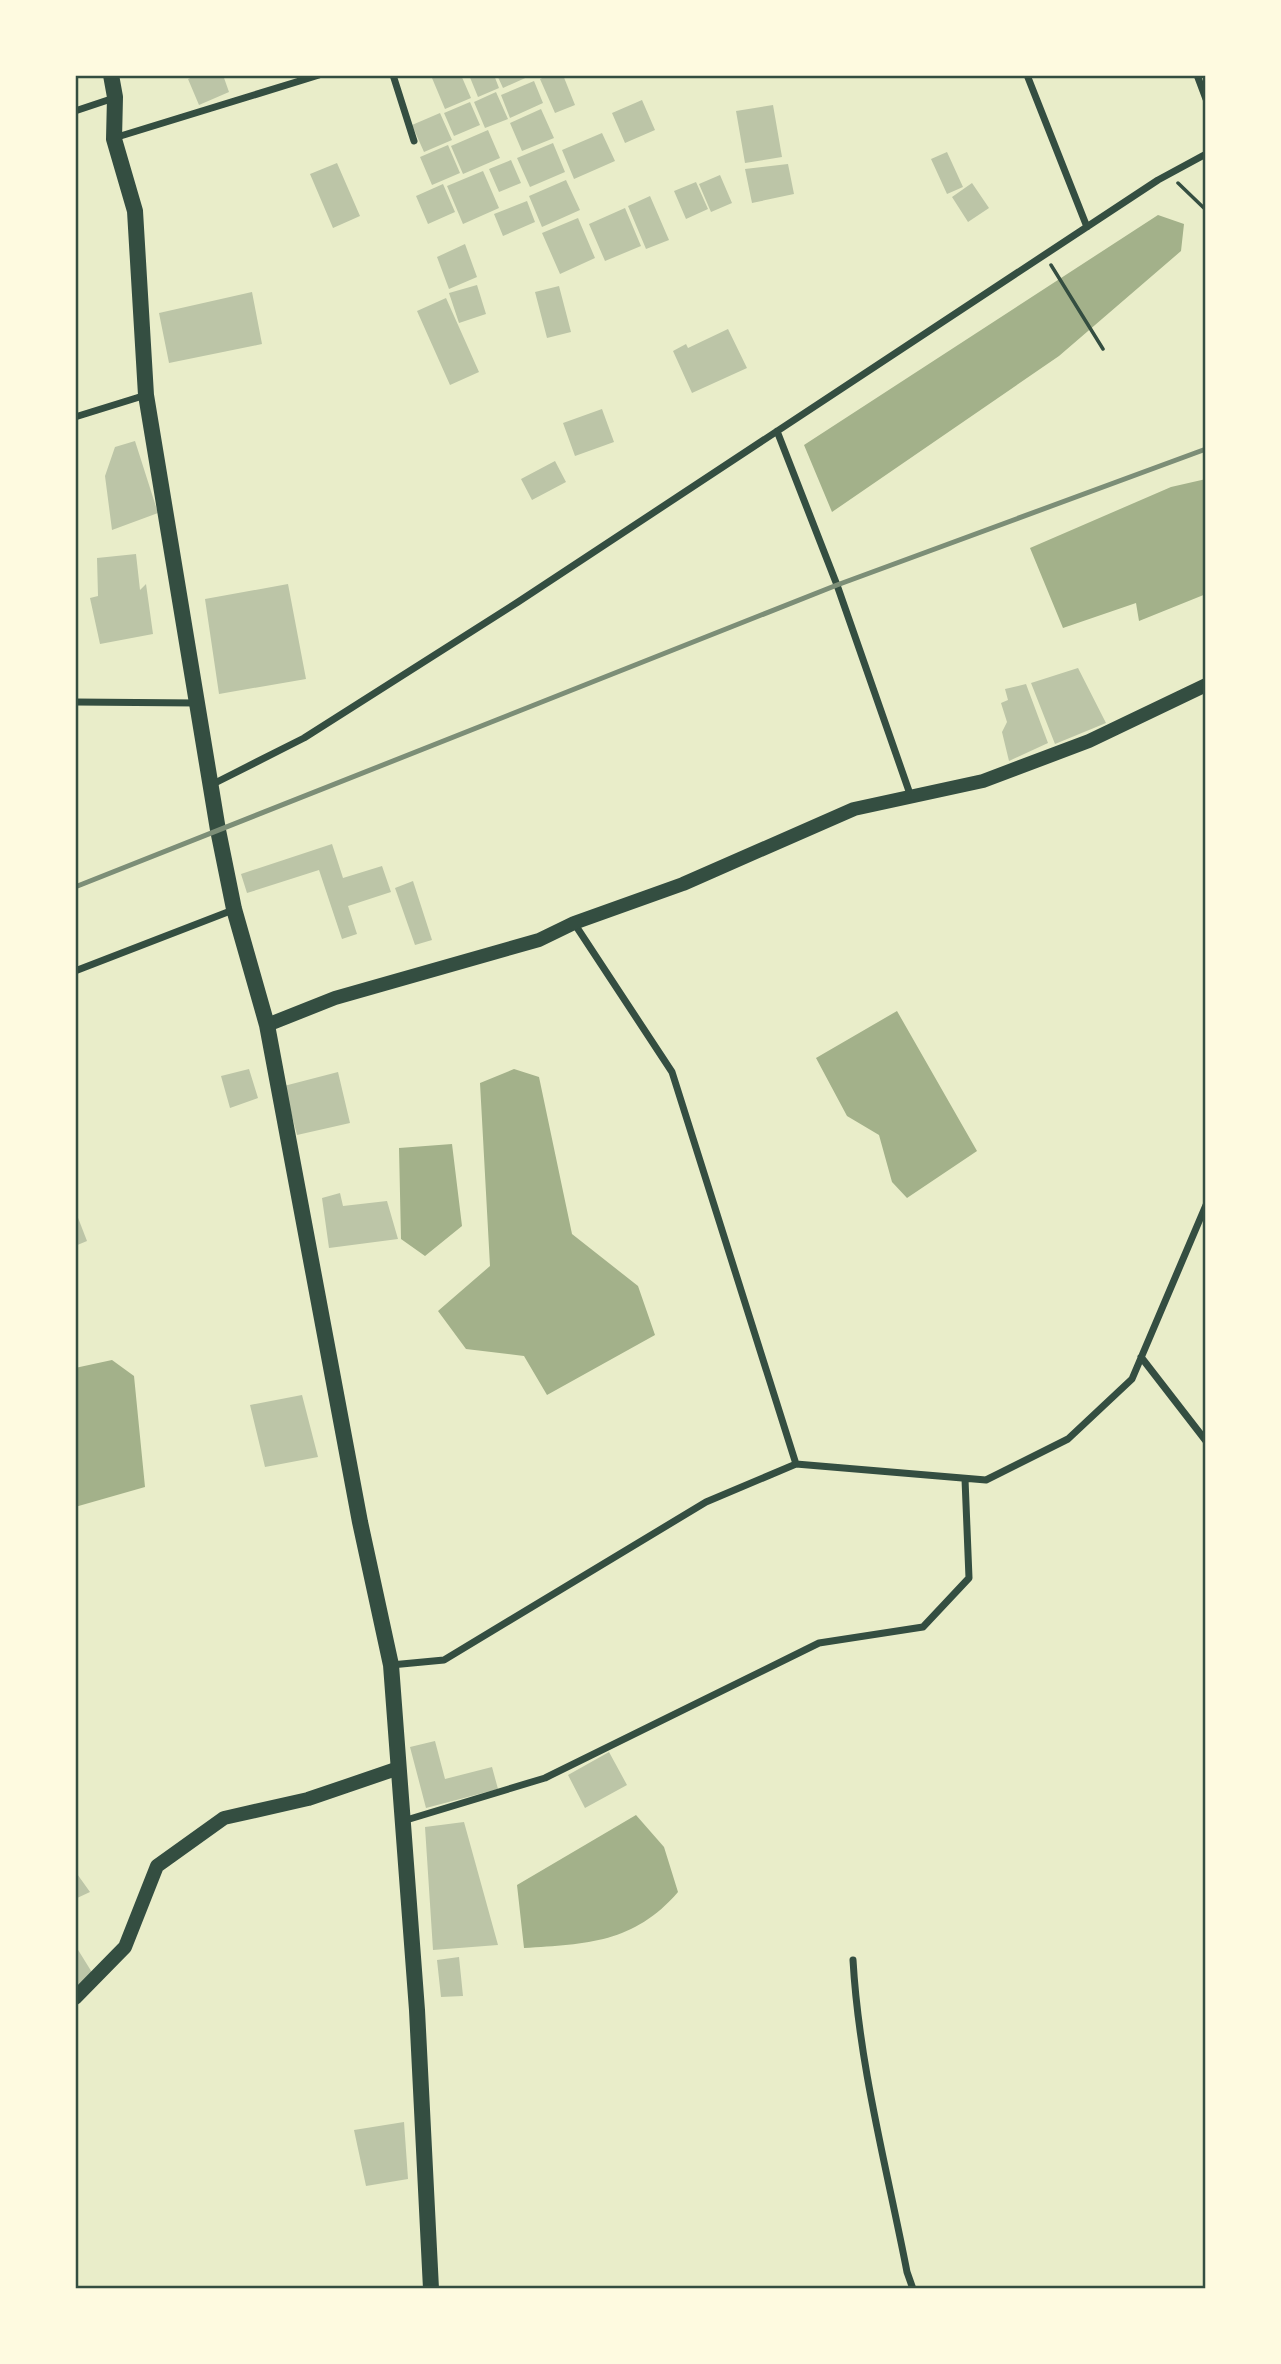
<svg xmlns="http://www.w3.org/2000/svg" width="1281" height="2364" viewBox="0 0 1281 2364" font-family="Ubuntu,sans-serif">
<rect width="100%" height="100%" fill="#e9edc9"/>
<path fill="#a3b18a" d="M 1158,215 L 1184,224 L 1181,251 L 1059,356 L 832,512 L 804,445 Z
M 1206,479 L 1206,594 L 1139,621 L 1136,603 L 1063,628 L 1030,548 L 1171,487 Z
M 897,1011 L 977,1151 L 907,1198 L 892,1182 L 879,1135 L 847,1116 L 816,1058 Z
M 514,1069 L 539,1077 L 572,1234 L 638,1286 L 655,1335 L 547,1395 L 524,1356 L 466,1349 L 438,1311 L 490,1266 L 480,1083 Z
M 452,1144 L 462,1226 L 425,1256 L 401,1239 L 399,1148 Z
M 112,1360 L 134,1376 L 145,1487 L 75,1507 L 75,1368 Z
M 636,1815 L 664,1847 L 678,1892 C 634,1943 587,1944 524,1948 L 517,1885 Z"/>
<path fill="#bcc5a7" d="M 197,75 L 223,75 L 229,92 L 199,105 L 188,79 Z
M 439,75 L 461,75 L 471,98 L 445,109 L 432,78 Z
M 469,75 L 494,75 L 499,88 L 478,97 Z
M 497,75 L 532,75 L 503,88 Z
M 549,75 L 563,75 L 575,105 L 555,113 L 540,79 Z
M 534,81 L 543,103 L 510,118 L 501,95 Z
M 496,92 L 508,119 L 485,128 L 474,102 Z
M 642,100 L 655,130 L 625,143 L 612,113 Z
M 470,102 L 480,125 L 454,136 L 444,113 Z
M 773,105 L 782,157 L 745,163 L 736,111 Z
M 541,109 L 554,138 L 522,151 L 510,123 Z
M 440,113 L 452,140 L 424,152 L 412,125 Z
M 488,130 L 500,158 L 463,174 L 451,146 Z
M 602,133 L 615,161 L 574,179 L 562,150 Z
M 553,143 L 565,172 L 530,187 L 517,158 Z
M 448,145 L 460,173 L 432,185 L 420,157 Z
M 947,152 L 963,187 L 947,194 L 931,159 Z
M 511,160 L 521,183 L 499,192 L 489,169 Z
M 337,163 L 360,216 L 333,228 L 310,174 Z
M 788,164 L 794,194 L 752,203 L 745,169 Z
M 483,171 L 499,208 L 463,224 L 447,186 Z
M 720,175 L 732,203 L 711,212 L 699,184 Z
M 566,180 L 580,210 L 542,227 L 529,196 Z
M 696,182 L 708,209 L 686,219 L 674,191 Z
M 972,183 L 989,208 L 968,222 L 952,197 Z
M 443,184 L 455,212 L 428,224 L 416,196 Z
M 650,196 L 669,240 L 646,249 L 628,206 Z
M 527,201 L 535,222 L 503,236 L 494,214 Z
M 625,208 L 641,246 L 605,261 L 589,224 Z
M 578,218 L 595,258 L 560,274 L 542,233 Z
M 465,244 L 477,277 L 449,289 L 437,257 Z
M 477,285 L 486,314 L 459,323 L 449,293 Z
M 559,286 L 571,332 L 547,338 L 535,292 Z
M 252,292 L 262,344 L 169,363 L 159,313 Z
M 446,298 L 479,372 L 450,385 L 417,311 Z
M 728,329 L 747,368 L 692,393 L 673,351 L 686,344 L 688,348 Z
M 602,409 L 614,442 L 575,456 L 563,423 Z
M 135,441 L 158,513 L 112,530 L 105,476 L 115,447 Z
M 555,461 L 566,482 L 532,500 L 521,479 Z
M 136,554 L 140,590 L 146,584 L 153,634 L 100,644 L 90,598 L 98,596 L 97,558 Z
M 288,584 L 306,679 L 219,694 L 205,599 Z
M 1078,668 L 1106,723 L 1055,744 L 1031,683 Z
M 1026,684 L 1048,743 L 1009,761 L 1002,732 L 1007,722 L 1001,703 L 1008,700 L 1005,689 Z
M 332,844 L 343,878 L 382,866 L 391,892 L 348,906 L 357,934 L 342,939 L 319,870 L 247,893 L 241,874 Z
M 413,881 L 432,940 L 415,945 L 395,888 Z
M 249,1069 L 258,1098 L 230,1108 L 221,1076 Z
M 338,1072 L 350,1123 L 297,1135 L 284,1086 Z
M 340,1193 L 343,1206 L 387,1201 L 398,1239 L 329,1248 L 322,1198 Z
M 75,1210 L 87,1241 L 75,1246 Z
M 302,1395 L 318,1457 L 265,1467 L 250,1405 Z
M 435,1741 L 445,1779 L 492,1767 L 498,1789 L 426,1808 L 410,1747 Z
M 609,1752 L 627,1785 L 585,1808 L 568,1775 Z
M 464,1822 L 498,1945 L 433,1950 L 425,1827 Z
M 75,1871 L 90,1892 L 75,1899 Z
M 75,1945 L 93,1974 L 75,1991 Z
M 459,1957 L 463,1996 L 441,1997 L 437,1960 Z
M 404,2122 L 408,2179 L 366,2186 L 354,2130 Z"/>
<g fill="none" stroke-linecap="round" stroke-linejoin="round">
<path stroke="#344e41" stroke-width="3.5" d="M 1178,183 L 1206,210
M 1051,265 L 1103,349"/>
<path stroke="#344e41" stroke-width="7" d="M 393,75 L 414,141
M 1027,75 L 1087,227
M 1197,75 L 1206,99
M 75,111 L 114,98
M 114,138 L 319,75
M 75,417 L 146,395
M 777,431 L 837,585 L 910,794
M 75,702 L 197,703
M 211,785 L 304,738 L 518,602 L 1158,180 L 1206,154
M 574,923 L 672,1072 L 796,1464
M 75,971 L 233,910
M 1141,1357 L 1206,1441
M 391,1665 L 444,1660 L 706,1502 L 796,1464 L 986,1480 L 1068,1439 L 1132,1379 L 1206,1205
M 403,1821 L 545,1778 L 819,1643 L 923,1627 L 969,1578 L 965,1479
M 853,1960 C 859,2065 887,2169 907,2272 L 913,2289"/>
<path stroke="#344e41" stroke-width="14" d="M 267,1025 L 335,998 L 539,940 L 574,923 L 683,884 L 854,809 L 983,781 L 1089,741 L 1206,685
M 75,1998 L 125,1947 L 157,1866 L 224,1818 L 308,1799 L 399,1768"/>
<path stroke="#344e41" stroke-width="16" d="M 111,75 L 115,97 L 114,139 L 135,211 L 146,395 L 218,830 L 234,909 L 267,1025 L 360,1522 L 391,1665 L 417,2010 L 431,2289"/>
<path stroke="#7c8e77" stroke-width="5" d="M 75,887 L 837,585 L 1206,449"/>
</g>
<rect width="1281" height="2364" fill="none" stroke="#fefae0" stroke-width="154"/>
<rect x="77" y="77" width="1127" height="2210" fill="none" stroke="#344e41" stroke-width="2.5"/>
</svg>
